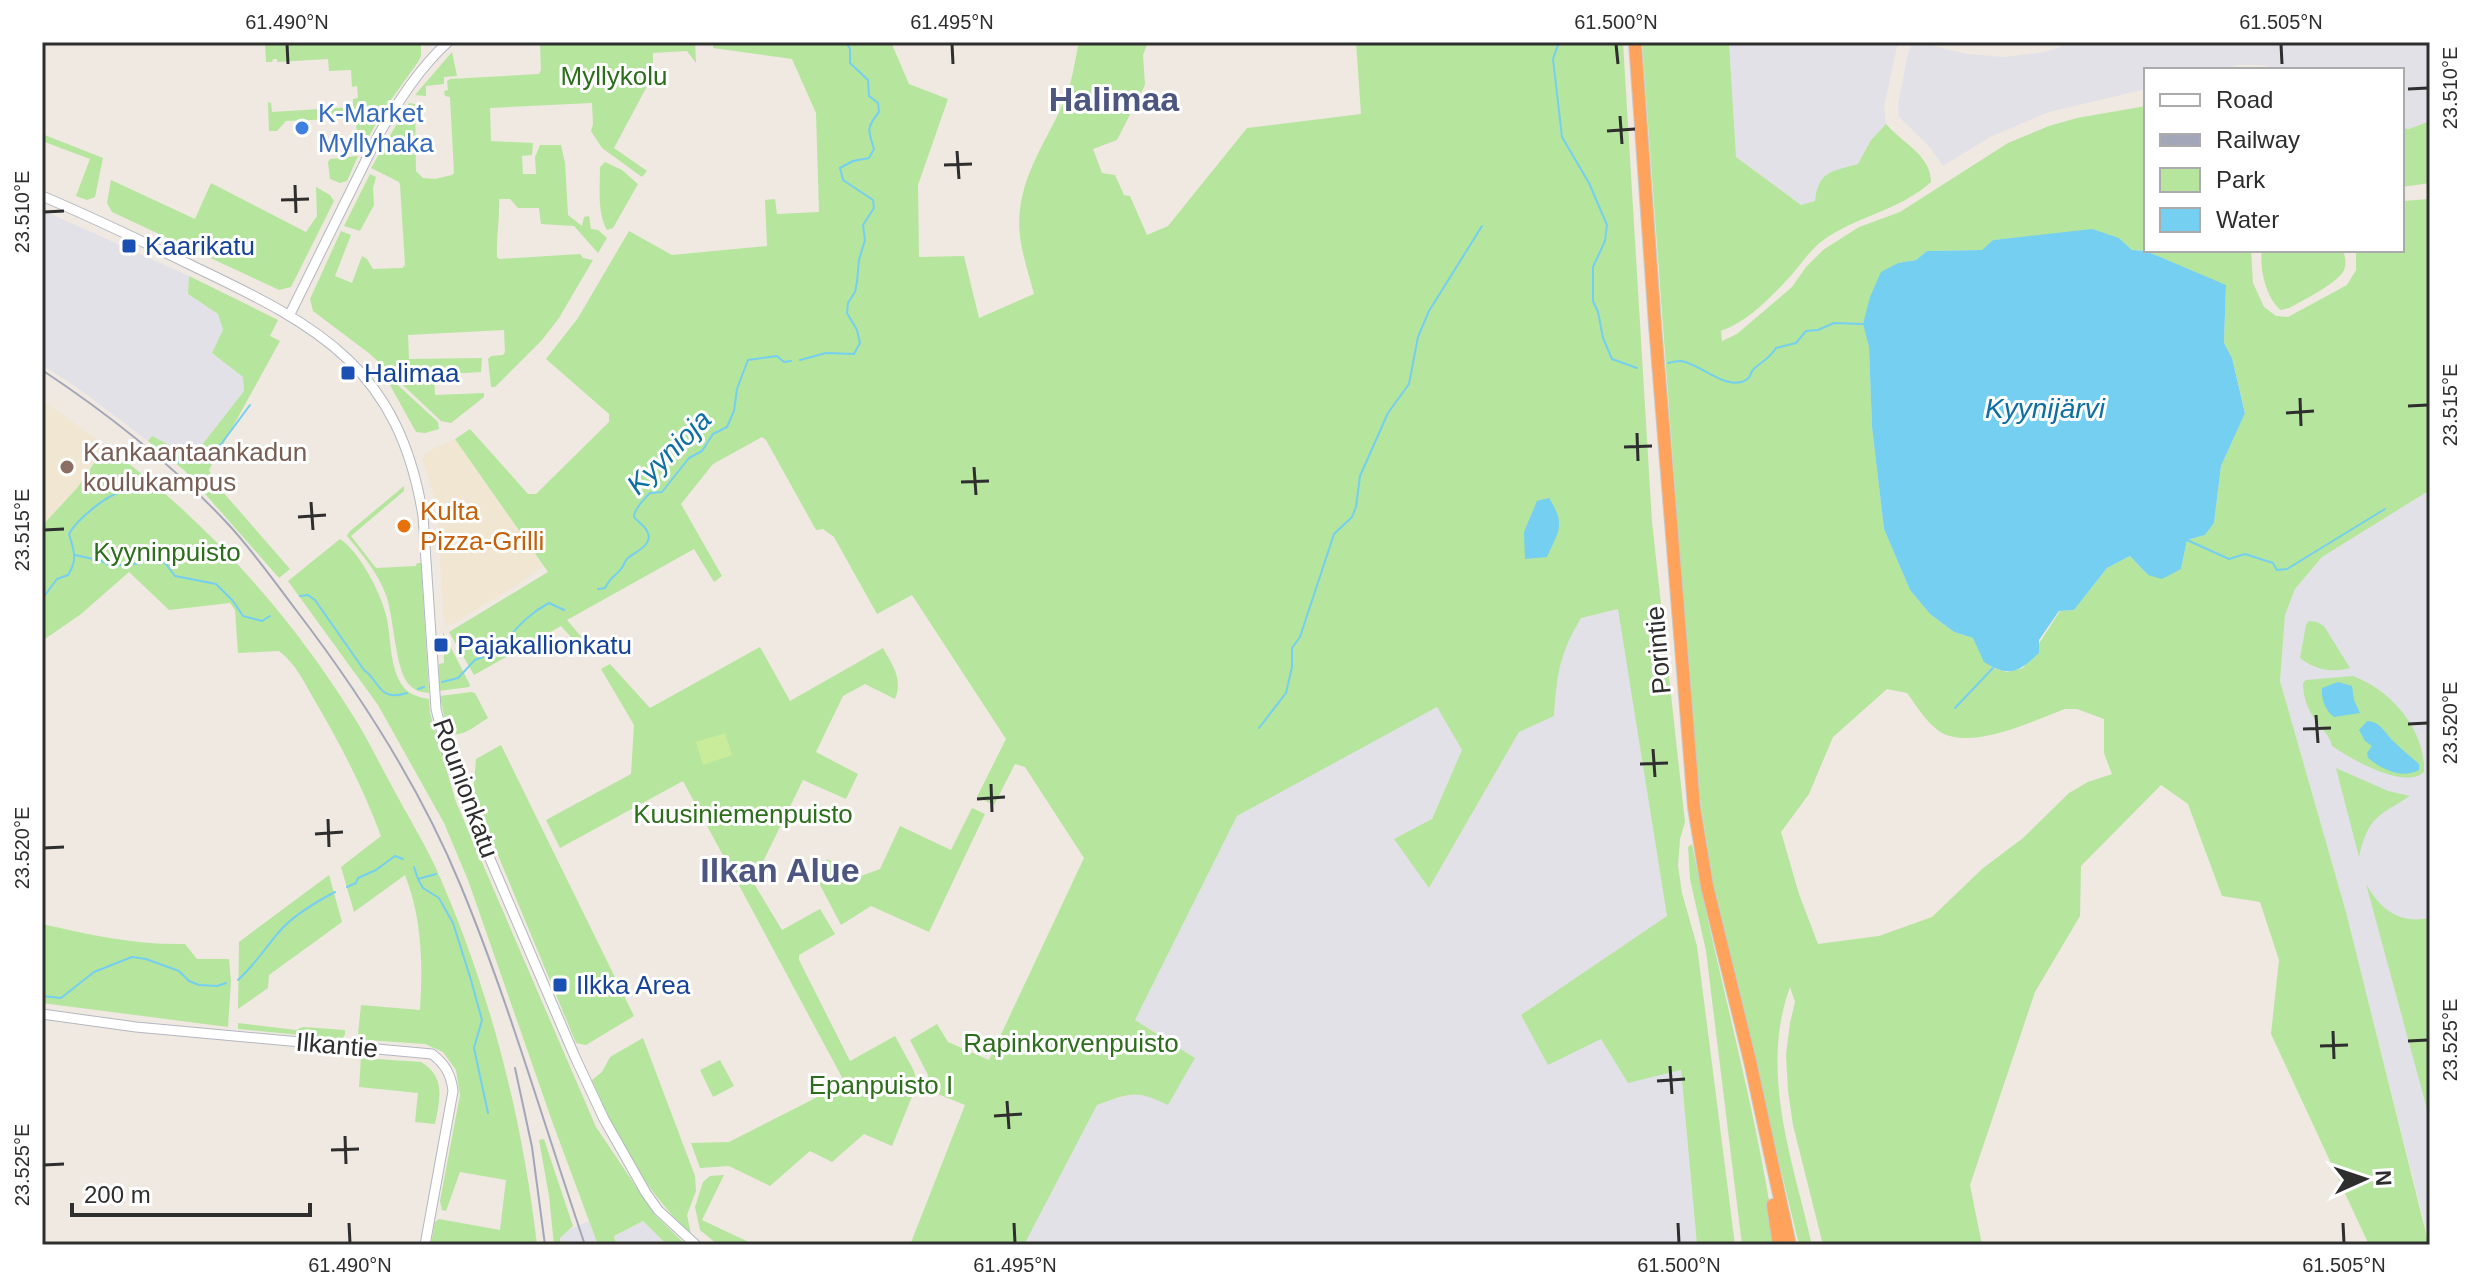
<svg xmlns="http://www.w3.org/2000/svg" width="2472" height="1287" viewBox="0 0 2472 1287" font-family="Arial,sans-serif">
<rect width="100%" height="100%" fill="#efe9e1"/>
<path fill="#e3e1e8" d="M 1729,42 L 1898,42 L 1884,107 L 1886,124 L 1871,140 L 1858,165 L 1826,174 L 1815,201 L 1801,205 L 1736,157 Z
M 1917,42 L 1967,54 L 2005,57 L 2045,52 L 2074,42 L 2430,42 L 2430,121 L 2409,129 L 2402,128 L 2402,70 L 2284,70 L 2261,65 L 2236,65 L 2224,70 L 2146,70 L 2146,89 L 2049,112 L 1990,137 L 1943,166 L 1928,145 L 1899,117 L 1898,105 L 1908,53 L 1913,43 Z
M 42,210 L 189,276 L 188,294 L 218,314 L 223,331 L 212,353 L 243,377 L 244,391 L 198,450 L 185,453 L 152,436 L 148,441 L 75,386 L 42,365 Z
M 2430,490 L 2430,1245 L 2346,912 L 2280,682 L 2285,615 L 2295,589 L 2322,557 Z
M 1619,609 L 1667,916 L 1601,1039 L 1681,1069 L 1697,1245 L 1024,1245 L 1097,1105 L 1131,1093 L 1148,1095 L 1188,1068 L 1195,1058 L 1135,1020 L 1237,816 L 1437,706 L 1462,750 L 1432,819 L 1429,888 L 1519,732 L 1554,716 L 1557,671 L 1567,640 L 1581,618 Z
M 589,1221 L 598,1245 L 561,1245 L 560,1238 L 566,1231 Z
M 643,1221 L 667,1245 L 616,1245 L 614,1236 Z"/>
<path fill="#f0e6d1" d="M 42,400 L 106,446 L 77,488 L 42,526 Z
M 455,439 L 543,566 L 517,585 L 447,627 L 444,620 L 436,501 L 422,459 L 426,452 Z"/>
<path fill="#b6e59e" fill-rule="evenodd" d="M 265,42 L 421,42 L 421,56 L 418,62 L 383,111 L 368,138 L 364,140 L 357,136 L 356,118 L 286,121 L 277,131 L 269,131 L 268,102 L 271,103 L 272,112 L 353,107 L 353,99 L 358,98 L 357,86 L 352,87 L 351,70 L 329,71 L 328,59 L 277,62 L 277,59 L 273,59 L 272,62 L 266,62 Z
M 540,42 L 695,42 L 696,63 L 687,51 L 653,53 L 653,75 L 614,148 L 647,171 L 642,177 L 602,148 L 591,131 L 593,124 L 592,103 L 490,108 L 491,141 L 533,143 L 532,155 L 522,156 L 523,174 L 536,174 L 535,157 L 540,145 L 561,145 L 565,163 L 568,215 L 582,226 L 584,217 L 589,216 L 591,229 L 598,230 L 607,238 L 598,253 L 574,226 L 541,224 L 539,208 L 518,208 L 510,199 L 499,199 C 500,220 496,236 497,257 L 499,259 L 580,254 L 583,258 L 593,260 L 559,318 L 542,340 L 495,387 L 491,387 L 488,359 L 491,356 L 503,355 L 505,352 L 504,330 L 408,335 L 409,359 L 482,358 L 481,372 L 434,375 L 435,395 L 484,393 L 484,397 L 451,423 L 441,421 L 370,354 L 313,311 L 310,299 L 341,231 L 351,235 L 335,276 L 352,283 L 362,256 L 367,259 L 373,269 L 402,268 L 405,265 L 400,185 L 399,182 L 371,168 L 409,103 L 415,104 L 416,171 L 423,178 L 435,179 L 452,175 L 454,173 L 450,97 L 445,96 L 444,91 L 448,90 L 447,81 L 450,79 L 539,74 L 541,70 Z
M 713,42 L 891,42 L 909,84 L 948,99 L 918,185 L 919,257 L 964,256 L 979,318 L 1034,294 C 1027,267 1016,238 1020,210 C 1025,166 1051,135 1066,96 C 1073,79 1075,59 1079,42 L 1148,42 L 1143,55 L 1145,85 L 1117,140 L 1093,149 L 1102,173 L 1115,175 L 1124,195 L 1130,196 L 1147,235 L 1168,226 L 1247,128 L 1361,114 L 1356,42 L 1623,42 L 1652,522 L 1685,822 L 1680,839 L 1678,866 L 1682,893 L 1697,946 L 1735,1245 L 1697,1245 L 1681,1070 L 1628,1083 L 1601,1039 L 1548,1065 L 1521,1015 L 1667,916 L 1618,609 L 1581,618 C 1559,655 1557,674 1554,716 L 1519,732 L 1429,888 L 1394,839 L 1432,819 L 1462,750 L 1437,707 L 1237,816 L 1135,1020 L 1195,1058 L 1168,1105 C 1135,1089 1130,1093 1097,1105 L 1024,1245 L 910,1245 L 965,1105 L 928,1090 L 928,1075 L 910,1040 L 937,1024 L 948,1042 L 989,1060 L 1084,858 L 1025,767 L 1015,764 L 994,805 L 977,797 L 1006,739 L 912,595 L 877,614 L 834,537 L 823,529 L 816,530 L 766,440 L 762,437 L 713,464 L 681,504 L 722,576 L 714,582 L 694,549 L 567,620 L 594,652 L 588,656 L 561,626 L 474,675 L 449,632 L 548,572 L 455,439 L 470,429 L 528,494 L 536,494 L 609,422 L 609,414 L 546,359 L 578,318 L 629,231 L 672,255 L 767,246 L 765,200 L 775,199 L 777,214 L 819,212 L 816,113 L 792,59 L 713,48 Z
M 1642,42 L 1729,42 L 1736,157 L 1801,205 L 1815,201 C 1819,170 1831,172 1858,164 L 1871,140 L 1886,124 C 1902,143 1931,155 1931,182 C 1899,211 1856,216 1822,241 C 1807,253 1798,269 1785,282 C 1767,301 1746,322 1721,331 L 1722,341 L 1737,334 L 1792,287 L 1806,267 L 1823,250 L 1859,227 L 1900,212 L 2008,143 L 2049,126 L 2077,118 L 2146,106 L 2146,250 L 2251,250 L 2253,283 L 2264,307 L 2276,316 L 2288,317 L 2347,285 L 2356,270 L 2356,250 L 2402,250 L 2402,201 L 2430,199 L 2430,490 L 2322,557 L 2295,589 L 2285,615 L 2280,681 L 2346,912 L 2429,1245 L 2369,1245 L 2271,1034 L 2279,960 L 2260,902 L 2222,896 L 2188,804 L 2161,785 L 2081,866 L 2080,916 L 2035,992 L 1970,1185 L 1982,1245 L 1823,1245 L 1793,1125 L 1788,1091 L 1786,1055 L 1790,1023 L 1795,1002 L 1790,987 C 1759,1072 1793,1161 1812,1245 L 1799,1245 L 1729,954 L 1713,883 L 1696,773 ZM 2025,237 L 2119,238 L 2132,250 L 2146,251 L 2226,286 L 2224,343 L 2232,358 L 2245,412 L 2221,466 L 2214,523 L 2205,535 L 2187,540 L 2181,569 L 2148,575 L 2130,556 L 2107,568 L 2074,610 L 2060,611 L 2023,668 L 2007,672 L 1993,668 L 1973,638 L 1954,632 L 1930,614 L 1910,590 L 1884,529 L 1872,427 L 1869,347 L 1863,323 L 1898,263 L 1916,260 L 1927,251 L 1983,250 L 1993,240 ZM 1887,689 L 1907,693 C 1916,705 1926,722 1939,731 C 1969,752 2035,720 2065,709 L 2077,709 L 2104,719 L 2104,753 L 2112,774 L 2088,782 L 2069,793 L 2023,838 L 1982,869 L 1932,917 L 1879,936 L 1818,944 L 1799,894 L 1781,832 L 1809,794 L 1833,737 Z
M 452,52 L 457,76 L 444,77 L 444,84 L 426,86 L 426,96 L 415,95 Z
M 2430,121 L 2430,183 L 2402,187 L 2402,128 L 2409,129 Z
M 42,134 L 103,158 L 95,197 L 87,200 L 76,196 L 90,159 L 42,141 Z
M 358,156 L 347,181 L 340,183 L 330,179 L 328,162 L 330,159 Z
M 605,162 L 622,170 L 638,184 L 613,228 L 607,230 C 597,213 600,187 600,167 Z
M 370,174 L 376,177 L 373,188 L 374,205 L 360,231 L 344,226 Z
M 111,180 L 195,219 L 211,183 L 306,232 L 317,216 L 316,187 L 330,195 L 334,201 L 291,287 L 279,290 L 112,212 L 107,203 Z
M 2262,250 L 2343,250 C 2345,257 2347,263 2344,270 C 2337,284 2303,300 2289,308 L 2281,310 C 2266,299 2259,267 2262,250 Z
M 189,276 L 278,320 L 270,336 L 280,341 L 209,470 L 215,483 L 290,569 L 279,578 L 185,471 L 148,441 L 152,436 L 185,453 L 198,450 L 244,391 L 243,377 L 212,353 L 223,330 L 218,314 L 188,294 Z
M 389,377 L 438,422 L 439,429 L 425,433 L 416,432 L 386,378 Z
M 106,446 C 206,520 292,616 357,722 C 371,745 382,769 395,792 C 408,816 423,841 435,866 C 489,987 522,1114 537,1245 L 431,1245 L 435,1222 L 439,1219 L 500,1230 L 506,1180 L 460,1172 L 446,1211 L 442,1210 L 440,1201 L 460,1095 L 456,1070 L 443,1052 L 425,1044 L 365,1040 L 358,1034 L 361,1005 L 420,1010 C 423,964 422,918 405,875 L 354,912 L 341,867 L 381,836 C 363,788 341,745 315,701 C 304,682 296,664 279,651 L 238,653 L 235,610 L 230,603 L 169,610 L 129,572 L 81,614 L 42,641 L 42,526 L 77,488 Z
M 404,486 L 404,491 L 351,536 L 376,568 L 416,566 L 417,563 L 421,563 L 429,693 C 419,692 413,690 407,682 C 395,665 394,618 386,595 C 378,573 362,554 347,536 L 349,532 Z
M 340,539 C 360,552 382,595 387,619 C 391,639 390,668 402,685 C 409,695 418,697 429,699 L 430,713 L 456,802 L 596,1127 L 655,1215 L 686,1245 L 667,1245 L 643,1221 L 614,1236 L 616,1245 L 598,1245 L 552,1121 L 468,880 L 444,823 L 378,705 L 288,581 Z
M 2309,621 L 2317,622 L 2324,626 L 2350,668 C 2330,673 2316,670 2300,658 L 2306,625 Z
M 443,632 L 470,685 L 469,687 L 439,691 L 439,664 L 444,663 Z
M 760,647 L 790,701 L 883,648 C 893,666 903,679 895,699 L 865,684 L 843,696 L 816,752 L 858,774 L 846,799 L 803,780 L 753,882 L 782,930 L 820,909 L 835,934 L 799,955 L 799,960 L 850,1061 L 895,1036 L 914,1071 L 917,1084 L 892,1146 L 864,1134 L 832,1162 L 810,1151 L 770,1186 L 729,1166 L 700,1168 L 691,1143 L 729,1142 L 845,1083 L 683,781 L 560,848 L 546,820 L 631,774 L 634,725 L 601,669 L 610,664 L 650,708 Z
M 2353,676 C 2391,690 2426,730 2424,772 C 2404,790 2351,759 2332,746 C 2330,735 2323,731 2317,722 C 2308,711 2303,697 2303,683 L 2306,680 Z
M 471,692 L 475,693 L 488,718 C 476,725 459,741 447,731 L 440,696 Z
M 501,745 L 634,1016 L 586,1045 L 576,1043 L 473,795 L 476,759 Z
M 2336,768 L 2388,791 L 2410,796 C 2378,816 2368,817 2359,857 Z
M 972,808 L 985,814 L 929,932 L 871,906 L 841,925 L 820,885 L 820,876 L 827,859 L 861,876 L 880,869 L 900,826 L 951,850 Z
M 1692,844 C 1718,978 1757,1110 1776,1245 L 1742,1245 L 1706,951 L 1690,879 L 1688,847 Z
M 329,875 L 342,922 L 269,975 L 268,988 L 238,1009 L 239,942 Z
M 2366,884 C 2381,910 2399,924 2430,918 L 2430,1120 Z
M 42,924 C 89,935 137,945 185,944 L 197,959 L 229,959 L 231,981 L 228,1027 L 42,1003 Z
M 238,1023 L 296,1030 L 303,1027 L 345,1030 L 345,1035 L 341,1039 L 238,1029 Z
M 643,1038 L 695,1176 L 696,1191 L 687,1215 L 691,1234 C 642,1188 619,1141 592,1080 L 602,1072 L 610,1057 Z
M 361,1058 L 421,1062 C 446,1077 440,1099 435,1124 L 415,1122 L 418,1093 L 359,1087 Z
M 720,1060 L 734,1086 L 713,1097 L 700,1070 Z
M 544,1139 L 573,1226 L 560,1238 L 561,1245 L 554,1245 L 549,1196 L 539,1140 Z
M 724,1175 L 702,1220 L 755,1245 L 718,1245 L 700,1230 L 695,1207 L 703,1182 L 710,1176 Z"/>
<path fill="#c9ec9a" d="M 725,733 L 732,755 L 703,765 L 696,742 Z"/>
<path fill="#75cff0" d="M 2092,229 L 2119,238 L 2132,250 L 2146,251 L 2226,285 L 2224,343 L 2232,358 L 2245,413 L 2221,466 L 2214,523 L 2205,535 L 2187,540 L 2181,569 L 2162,579 L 2148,575 L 2130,556 L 2107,568 L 2074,610 L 2059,611 L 2039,640 L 2039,653 C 2019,672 2009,678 1984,662 L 1973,638 L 1954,632 L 1930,614 L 1910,590 L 1884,529 L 1872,427 L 1869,347 L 1863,324 L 1870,297 L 1881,272 L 1898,263 L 1916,260 L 1927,251 L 1982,250 L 1993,240 Z
M 1549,498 C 1566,525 1559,530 1547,557 L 1525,559 L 1524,532 L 1537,501 Z
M 2338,682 L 2352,686 L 2354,700 L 2360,713 L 2334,717 C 2325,711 2321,698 2322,688 Z
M 2367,721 C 2381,722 2384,732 2393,741 C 2401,749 2410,756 2419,764 L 2419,770 C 2402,779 2383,770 2368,758 L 2367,753 L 2372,746 L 2365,741 L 2359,730 Z"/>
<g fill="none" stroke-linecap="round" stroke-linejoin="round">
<path stroke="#75cff0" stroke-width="2" d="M 1559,42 L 1553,59 L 1562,137 L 1589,183 L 1607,225 L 1605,241 L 1593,267 L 1593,301 L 1598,312 L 1603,338 L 1612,359 L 1637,368
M 800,360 L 826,353 L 854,354 L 860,343 L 857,330 L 847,313 L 848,303 L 855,292 L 857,282 L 859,260 L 865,240 L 863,225 L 874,208 L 873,200 L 843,180 L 840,168 L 853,161 L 869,158 L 874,149 C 868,130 866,128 879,112 L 878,103 L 869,96 L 868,80 L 850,63 L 850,49 L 846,42
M 1668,363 C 1672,362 1677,361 1681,361 C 1699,363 1728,392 1746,380 C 1753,375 1748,376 1753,370 C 1762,360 1768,361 1776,348 L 1796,343 L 1806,331 L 1818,330 L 1834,323 L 1863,324
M 178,462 L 203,459 L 216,451 L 250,405
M 2187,540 L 2229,559 L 2245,554 L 2273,563 L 2277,570 L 2287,569 L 2385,509
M 75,555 L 102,561 L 113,567 L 128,563 L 136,564 L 153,557 L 166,564 L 175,576 L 216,584 L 233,601 L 243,616 L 262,621 L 270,616
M 598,589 L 605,588 C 612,575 614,578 621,569 C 624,566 624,562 627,559 C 634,552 655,545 647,531 C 645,526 638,522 634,517 C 634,510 644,499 650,493 L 662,492 L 689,458 L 702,451 L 713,434 L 727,427 L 734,411 L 737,389 L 748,360 L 777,356 L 784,362 L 791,361
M 300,596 L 308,595 L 315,600 L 364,670 C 380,681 378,702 407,693
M 42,599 L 57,579 L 68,575 C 78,559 74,551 69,534 C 77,519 107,495 123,491 C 134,489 144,491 154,485
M 442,682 L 458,678 L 475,660 L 483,657 C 489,647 501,645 509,637 C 521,623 532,612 549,603 L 564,610
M 418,689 L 424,687
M 1955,708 L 1993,668
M 1259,728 L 1286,693 L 1292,667 L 1292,648 L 1300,637 L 1334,534 L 1352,517 L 1356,507 L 1360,476 L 1388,413 L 1409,384 L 1418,337 L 1429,311 L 1482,226
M 414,867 L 418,879 L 436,874
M 418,879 L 423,888 L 439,898 L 453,923 L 471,980 L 482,1020 L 474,1048 L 488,1113
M 347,887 L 356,883 L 358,878 L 376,870 L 395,856 L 403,859
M 238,980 C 254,966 265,948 279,932 C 293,915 316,902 335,892
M 42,996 L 61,998 L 94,972 L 132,957 L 146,959 L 179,971 L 189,981 L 199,985 L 217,986 L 226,983"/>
<g stroke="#b4b7c1" stroke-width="11">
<path id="secondary" d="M 42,196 C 94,218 146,243 197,268 C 321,327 399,369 423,516 L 436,709 L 446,749 L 469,810 L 575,1057 L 604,1119 L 646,1193 L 658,1210 L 696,1245
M 290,314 L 379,134 C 398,102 420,67 448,42
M 42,1014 L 136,1027 L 432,1054 C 445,1064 451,1074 453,1091 L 425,1245"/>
</g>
<g stroke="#c9c9c9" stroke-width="14">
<path id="highway" d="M 1635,42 L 1655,325 L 1694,807 L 1707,886 L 1750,1061 L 1790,1245
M 1773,1205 L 1779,1245"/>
</g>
<use href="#secondary" stroke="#fff" stroke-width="9"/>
<use href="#highway" stroke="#ffa35c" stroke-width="12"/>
<path stroke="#a3a6b8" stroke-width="2" d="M 42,370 C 110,415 173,465 228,524 C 253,551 274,581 296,610 C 361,695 419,785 460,884 C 509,1002 544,1125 585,1245
M 515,1068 L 532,1147 L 545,1245"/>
</g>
<path fill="none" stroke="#2e2e2e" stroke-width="3" d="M 287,44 L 288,64M 952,44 L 953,64M 1616,44 L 1618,64M 2281,44 L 2282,64M 2408,89 L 2428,88M 1620,116 L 1622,144M 1607,131 L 1635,129M 957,151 L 959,179M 944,165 L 972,164M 295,185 L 296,213M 281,200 L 309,199M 44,212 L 64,211M 2300,398 L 2301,426M 2408,406 L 2428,405M 2286,413 L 2314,411M 1637,433 L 1638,461M 1624,447 L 1652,446M 974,467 L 976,495M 961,482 L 989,481M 311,502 L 313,530M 298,517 L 326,515M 44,530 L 64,529M 2316,715 L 2318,743M 2408,724 L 2428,723M 2303,729 L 2331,728M 1653,749 L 1655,777M 1640,764 L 1668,763M 991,784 L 992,812M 977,799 L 1005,797M 328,819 L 329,847M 315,834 L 343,832M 44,848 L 64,847M 2333,1031 L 2334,1059M 2408,1041 L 2428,1040M 2320,1046 L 2348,1045M 1670,1066 L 1672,1094M 1657,1081 L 1685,1079M 1007,1101 L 1009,1129M 994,1116 L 1022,1114M 345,1136 L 346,1164M 331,1150 L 359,1149M 44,1165 L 64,1164M 349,1223 L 350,1243M 1014,1223 L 1015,1243M 1678,1223 L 1679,1243M 2343,1223 L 2344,1243"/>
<circle fill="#3f7fe0" stroke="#fff" stroke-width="3" cx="302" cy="128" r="8"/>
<g fill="#1a4fb4" stroke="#fff" stroke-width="3">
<rect x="121" y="238" width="16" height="16" rx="4"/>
<rect x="340" y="365" width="16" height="16" rx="4"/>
<rect x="433" y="637" width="16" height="16" rx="4"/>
<rect x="552" y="977" width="16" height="16" rx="4"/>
</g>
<circle fill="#8d6e63" stroke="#fff" stroke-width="3" cx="67" cy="467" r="8"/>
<circle fill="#e8710a" stroke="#fff" stroke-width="3" cx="404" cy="526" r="8"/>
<g text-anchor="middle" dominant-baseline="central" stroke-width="6" stroke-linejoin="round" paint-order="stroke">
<g font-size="26" fill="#2c6e1b" stroke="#fff">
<text x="614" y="76">Myllykolu</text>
<text x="167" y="552">Kyyninpuisto</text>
<text x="743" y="814">Kuusiniemenpuisto</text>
<text x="1071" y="1043">Rapinkorvenpuisto</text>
<text x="881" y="1085">Epanpuisto I</text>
</g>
<g font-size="26" fill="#366cbe" stroke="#fff" text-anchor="start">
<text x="318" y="113">K-Market<tspan x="318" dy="30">Myllyhaka</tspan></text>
</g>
<g font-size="26" fill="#164399" stroke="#fff" text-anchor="start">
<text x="145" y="246">Kaarikatu</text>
<text x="364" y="373">Halimaa</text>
<text x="457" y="645">Pajakallionkatu</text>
<text x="576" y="985">Ilkka Area</text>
</g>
<g font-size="26" fill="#785e54" stroke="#fff" text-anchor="start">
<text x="83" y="452">Kankaantaankadun<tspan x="83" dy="30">koulukampus</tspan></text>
</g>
<g font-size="26" fill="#c56008" stroke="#fff" text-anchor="start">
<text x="420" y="511">Kulta<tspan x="420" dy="30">Pizza-Grilli</tspan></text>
</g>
<g font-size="26" fill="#2e2e2e" stroke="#fff">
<text transform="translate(1658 650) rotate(-95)">Porintie</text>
<text transform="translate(466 788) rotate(70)">Rounionkatu</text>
<text transform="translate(337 1045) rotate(5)">Ilkantie</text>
</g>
<g font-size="28" font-style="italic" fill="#0d6fa3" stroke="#fff">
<text x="2045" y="408">Kyynijärvi</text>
<text transform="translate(669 452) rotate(-45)">Kyynioja</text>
</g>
<g font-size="34" font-weight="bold" fill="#4d5680" stroke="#fff">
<text x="1114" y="99">Halimaa</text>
<text x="780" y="870">Ilkan Alue</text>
</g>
</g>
<rect width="2472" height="1287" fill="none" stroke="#ffffff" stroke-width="88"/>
<rect x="2144" y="68" width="260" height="184" fill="#ffffff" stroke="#ababab" stroke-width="2"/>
<rect x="2160" y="94" width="40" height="12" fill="#ffffff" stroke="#ababab" stroke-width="2"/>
<text x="2216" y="108" font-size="24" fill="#2e2e2e">Road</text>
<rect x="2160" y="134" width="40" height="12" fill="#a3a6b8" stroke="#ababab" stroke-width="2"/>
<text x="2216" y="148" font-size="24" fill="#2e2e2e">Railway</text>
<rect x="2160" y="168" width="40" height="24" fill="#b6e59e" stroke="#ababab" stroke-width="2"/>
<text x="2216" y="188" font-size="24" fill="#2e2e2e">Park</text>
<rect x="2160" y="208" width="40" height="24" fill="#75cff0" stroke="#ababab" stroke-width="2"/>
<text x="2216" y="228" font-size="24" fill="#2e2e2e">Water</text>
<g transform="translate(2364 1179) rotate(87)" stroke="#ffffff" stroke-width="6" paint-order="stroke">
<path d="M0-6L14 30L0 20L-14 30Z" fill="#2e2e2e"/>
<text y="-12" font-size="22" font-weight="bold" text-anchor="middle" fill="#2e2e2e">N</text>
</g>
<path d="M72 1203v12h238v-12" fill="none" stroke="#2e2e2e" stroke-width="4"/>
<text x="84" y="1203" font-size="24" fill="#2e2e2e" stroke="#ffffff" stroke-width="6" paint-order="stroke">200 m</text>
<rect x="44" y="44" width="2384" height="1199" fill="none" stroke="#2e2e2e" stroke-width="3"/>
<g font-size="20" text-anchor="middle" fill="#2e2e2e">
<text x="287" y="29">61.490°N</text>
<text x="952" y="29">61.495°N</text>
<text x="1616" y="29">61.500°N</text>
<text x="2281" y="29">61.505°N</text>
<text transform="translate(2450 88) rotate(-90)" y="7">23.510°E</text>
<text transform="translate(22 212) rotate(-90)" y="7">23.510°E</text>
<text transform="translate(2450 405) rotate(-90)" y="7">23.515°E</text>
<text transform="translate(22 530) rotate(-90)" y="7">23.515°E</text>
<text transform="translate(2450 723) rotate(-90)" y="7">23.520°E</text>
<text transform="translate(22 848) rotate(-90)" y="7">23.520°E</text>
<text transform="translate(2450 1040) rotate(-90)" y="7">23.525°E</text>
<text transform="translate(22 1165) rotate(-90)" y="7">23.525°E</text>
<text x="350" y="1272">61.490°N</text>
<text x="1015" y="1272">61.495°N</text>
<text x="1679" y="1272">61.500°N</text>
<text x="2344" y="1272">61.505°N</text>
</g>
</svg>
